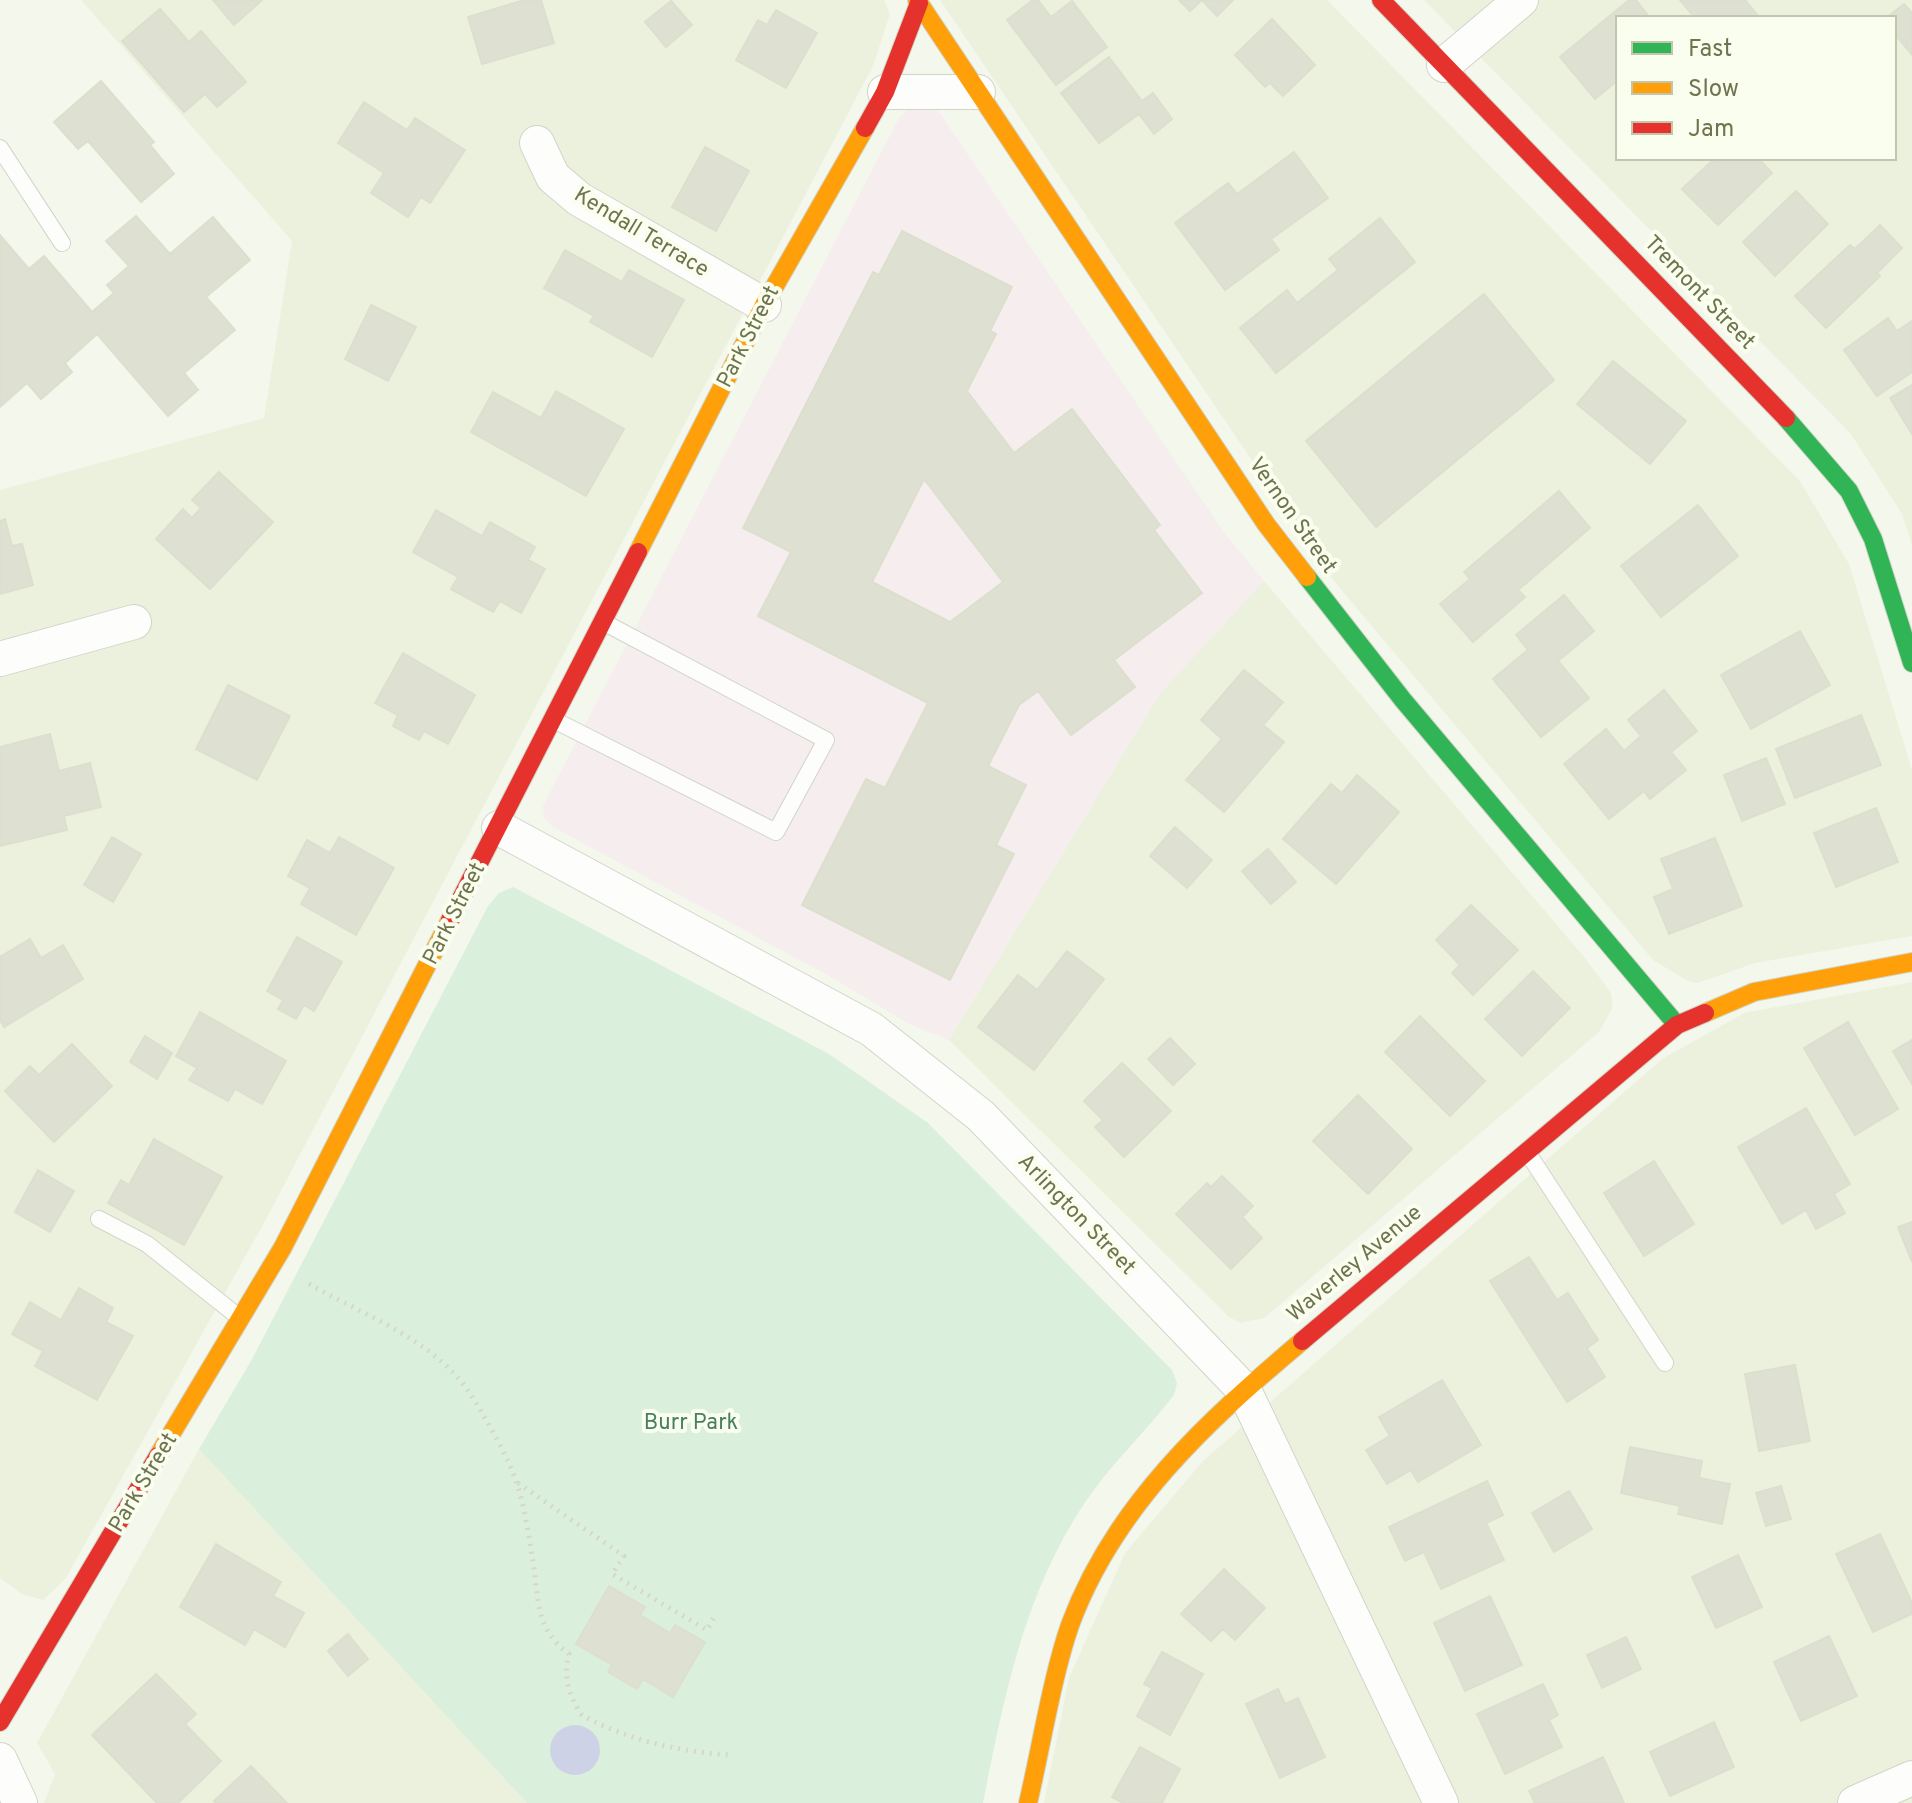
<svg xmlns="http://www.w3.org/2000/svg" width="1912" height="1803" viewBox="0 0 1912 1803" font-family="Overpass,sans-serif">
<rect width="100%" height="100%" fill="#f4f7ec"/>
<path fill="#ecf1dd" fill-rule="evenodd" d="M 81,0 L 884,0 L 890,14 L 873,66 L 264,1223 L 66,1578 L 43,1600 L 22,1594 L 0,1578 L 0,490 L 264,418 L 292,241 Z
M 940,0 L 1327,0 L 1800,481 L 1849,564 L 1912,770 L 1912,936 L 1755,963 L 1698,983 L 1688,981 L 1653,960 L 1333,580 Z
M 1424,0 L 1912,0 L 1912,545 L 1902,514 L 1851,434 ZM 1618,18 L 1894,18 L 1894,158 L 1618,158 Z
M 1264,581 L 1585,958 L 1611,993 L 1613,1007 L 1599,1032 L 1264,1318 L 1241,1323 L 1229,1317 L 949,1040 L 1161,692 Z
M 1912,982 L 1912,1803 L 1044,1803 L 1069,1678 L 1125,1553 L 1203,1461 L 1662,1059 L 1744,1013 Z
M 199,1449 L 527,1803 L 44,1803 L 55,1774 L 37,1743 Z"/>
<path fill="#f6edef" d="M 926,102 L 939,112 L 1223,531 L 1264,581 L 1161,692 L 949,1040 L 909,1024 L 831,977 L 553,827 L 544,818 L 543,806 L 899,118 L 912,104 Z"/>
<path fill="#dbefdd" d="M 513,887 L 829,1054 L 928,1123 L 1172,1370 L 1177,1383 L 1174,1395 C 1148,1429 1116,1459 1091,1494 C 1026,1585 1004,1695 983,1803 L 527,1803 L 199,1449 L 251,1361 L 488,906 L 499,893 Z"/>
<path fill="#ced2e6" d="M550 1750a25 25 0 1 1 50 0a25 25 0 1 1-50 0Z"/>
<path fill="#dee0d1" stroke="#dddfce" stroke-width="2" fill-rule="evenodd" d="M 213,0 L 262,0 L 234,25 Z
M 524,0 L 541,0 L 554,43 L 482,64 L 468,17 Z
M 1033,0 L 1038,0 L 1051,17 L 1072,1 L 1107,47 L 1056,85 L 1007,20 Z
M 1179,0 L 1233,0 L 1217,16 L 1202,0 L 1190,11 Z
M 1629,0 L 1636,0 L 1650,18 L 1618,18 L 1618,80 L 1595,99 L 1560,57 Z
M 1680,0 L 1745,0 L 1760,18 L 1695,18 Z
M 671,1 L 692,25 L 666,47 L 645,22 Z
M 1904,4 L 1912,13 L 1912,55 L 1894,33 L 1894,18 L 1886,18 Z
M 160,9 L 189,42 L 201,31 L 246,82 L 217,107 L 205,94 L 184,112 L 122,41 Z
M 776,10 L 817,33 L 786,88 L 736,60 L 758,20 L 767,25 Z
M 1272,19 L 1315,65 L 1283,96 L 1270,83 L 1265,87 L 1235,55 Z
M 1109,57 L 1142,101 L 1153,93 L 1172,119 L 1154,134 L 1139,114 L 1099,143 L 1061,93 Z
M 101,81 L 154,142 L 150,145 L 174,174 L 141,202 L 88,141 L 78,149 L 54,122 Z
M 364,102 L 407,130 L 415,118 L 465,150 L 430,203 L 421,197 L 408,217 L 371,193 L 384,173 L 338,143 Z
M 705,147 L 749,171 L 716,231 L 672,207 Z
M 1294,152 L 1328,198 L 1271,239 L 1279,250 L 1225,290 L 1175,223 L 1228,183 L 1237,194 Z
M 1715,158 L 1758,158 L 1772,173 L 1718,225 L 1682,189 Z
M 1796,191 L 1828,224 L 1775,276 L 1743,242 Z
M 136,216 L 170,254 L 213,217 L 250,260 L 206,297 L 235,330 L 184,373 L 198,390 L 168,416 L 97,334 L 65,363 L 72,372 L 41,399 L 27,383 L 0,407 L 0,235 L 29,269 L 44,256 L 92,312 L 114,293 L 107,285 L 129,266 L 106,241 Z
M 1380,218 L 1415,262 L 1276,373 L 1240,328 L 1287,290 L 1297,303 L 1338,270 L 1329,259 Z
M 1880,225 L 1902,248 L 1877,273 L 1880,276 L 1826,328 L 1795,296 L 1850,245 L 1855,249 Z
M 902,231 L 1012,287 L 990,331 L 996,334 L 967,391 L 1014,453 L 1072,409 L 1160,525 L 1154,530 L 1202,593 L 1114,660 L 1135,687 L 1071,735 L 1038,691 L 1019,705 L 988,766 L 1026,785 L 996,845 L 1014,854 L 950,980 L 802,905 L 866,779 L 885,788 L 928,703 L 758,616 L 791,552 L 743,528 L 873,272 L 879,275 ZM 924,479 L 1003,582 L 950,622 L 872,582 Z
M 565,250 L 622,282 L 629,270 L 684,300 L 652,357 L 590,322 L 594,316 L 544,288 Z
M 1484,294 L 1554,380 L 1376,527 L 1306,441 Z
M 371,305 L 416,327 L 388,381 L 345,359 Z
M 1888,318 L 1897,331 L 1912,321 L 1912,372 L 1877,396 L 1844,350 Z
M 1613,361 L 1686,421 L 1650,464 L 1577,404 Z
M 1912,385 L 1912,434 L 1890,398 Z
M 556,391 L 624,429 L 586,496 L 471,432 L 493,392 L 541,418 Z
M 219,472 L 273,522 L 210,589 L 156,539 L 183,509 L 192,518 L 201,508 L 192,500 Z
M 1559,491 L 1590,528 L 1518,590 L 1525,597 L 1473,642 L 1440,604 L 1470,579 L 1464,572 Z
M 1698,505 L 1738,556 L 1661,617 L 1621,566 Z
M 436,510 L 482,536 L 490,522 L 535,547 L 528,560 L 545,569 L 521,613 L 500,601 L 493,612 L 451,589 L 458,577 L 413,552 Z
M 5,519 L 12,546 L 22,544 L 33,585 L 0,594 L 0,521 Z
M 1564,595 L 1594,631 L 1558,661 L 1589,698 L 1541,737 L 1493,679 L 1528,650 L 1516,635 Z
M 1800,631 L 1830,685 L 1751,729 L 1721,675 Z
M 403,653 L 475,695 L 448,744 L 424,731 L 419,740 L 393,726 L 398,715 L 375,703 Z
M 1244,670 L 1283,702 L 1263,725 L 1284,742 L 1224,812 L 1186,780 L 1222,739 L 1201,720 Z
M 228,685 L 290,716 L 257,780 L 196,749 Z
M 1664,690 L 1697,731 L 1671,752 L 1686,770 L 1650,799 L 1644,791 L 1609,819 L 1564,764 L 1606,729 L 1624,751 L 1641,736 L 1628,720 Z
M 1861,715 L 1881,765 L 1795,798 L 1776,749 Z
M 50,734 L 59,771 L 90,763 L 101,807 L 64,816 L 67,830 L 0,846 L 0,747 Z
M 1766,758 L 1785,804 L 1742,821 L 1724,775 Z
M 1357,775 L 1399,812 L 1336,884 L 1283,839 L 1331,784 L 1342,793 Z
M 1876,808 L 1898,862 L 1836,887 L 1814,833 Z
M 1175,827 L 1212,860 L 1187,888 L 1150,856 Z
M 112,837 L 141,854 L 113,902 L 84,885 Z
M 339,837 L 394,868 L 356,935 L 301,904 L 310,888 L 288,876 L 307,840 L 330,853 Z
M 1715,838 L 1742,906 L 1669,934 L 1654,897 L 1673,889 L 1661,859 Z
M 1268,849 L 1296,882 L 1271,904 L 1242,871 Z
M 1471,905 L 1518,950 L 1473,995 L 1452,973 L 1460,965 L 1436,940 Z
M 297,937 L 342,962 L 314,1011 L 304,1005 L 296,1019 L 278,1009 L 283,1000 L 267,991 Z
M 30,939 L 41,958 L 63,945 L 83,979 L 4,1027 L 0,1020 L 0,957 Z
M 1067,951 L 1104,979 L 1034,1070 L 978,1027 L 1018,975 L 1037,990 Z
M 1533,971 L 1570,1008 L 1522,1056 L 1485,1019 Z
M 200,1012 L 286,1061 L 262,1104 L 235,1089 L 228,1101 L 189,1080 L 197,1068 L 176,1056 Z
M 1420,1016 L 1485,1081 L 1450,1116 L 1385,1052 Z
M 1848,1022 L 1898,1109 L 1855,1135 L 1804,1048 Z
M 145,1036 L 172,1053 L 157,1079 L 130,1062 Z
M 1170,1038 L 1195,1064 L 1173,1085 L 1148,1059 Z
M 1912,1040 L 1912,1084 L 1893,1051 Z
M 72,1044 L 112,1086 L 54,1142 L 5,1091 L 30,1066 L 39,1075 Z
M 1122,1063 L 1171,1111 L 1124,1157 L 1095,1127 L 1103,1120 L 1084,1101 Z
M 1358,1095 L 1412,1149 L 1368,1194 L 1313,1141 Z
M 1806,1108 L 1850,1184 L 1834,1194 L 1845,1213 L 1816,1229 L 1806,1210 L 1782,1224 L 1738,1147 Z
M 154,1139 L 222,1177 L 184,1245 L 108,1203 L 121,1180 L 129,1185 Z
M 1654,1161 L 1694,1224 L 1644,1256 L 1604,1193 Z
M 38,1170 L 74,1191 L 50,1232 L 15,1212 Z
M 1222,1176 L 1253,1206 L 1242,1217 L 1262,1238 L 1231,1269 L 1176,1214 L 1207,1183 L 1211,1187 Z
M 1912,1222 L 1912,1262 L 1898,1227 Z
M 1529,1257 L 1557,1300 L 1568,1293 L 1598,1340 L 1587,1348 L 1605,1377 L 1567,1402 L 1490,1281 Z
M 79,1288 L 113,1308 L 106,1322 L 133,1336 L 97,1400 L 35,1366 L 43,1351 L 12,1334 L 30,1302 L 61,1320 Z
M 1795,1365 L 1810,1441 L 1759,1451 L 1745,1374 Z
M 1442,1380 L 1481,1445 L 1418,1482 L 1411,1470 L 1387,1484 L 1366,1450 L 1390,1436 L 1379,1417 Z
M 1630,1447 L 1702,1461 L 1699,1478 L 1730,1484 L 1722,1524 L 1678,1514 L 1680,1506 L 1621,1493 Z
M 1487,1481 L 1503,1515 L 1486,1523 L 1504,1560 L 1441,1589 L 1424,1552 L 1405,1561 L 1389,1527 Z
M 1781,1486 L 1791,1519 L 1766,1526 L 1756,1493 Z
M 1569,1491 L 1592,1529 L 1554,1552 L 1532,1513 Z
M 1880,1534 L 1912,1603 L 1912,1614 L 1873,1632 L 1836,1554 Z
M 216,1544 L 281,1582 L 273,1596 L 304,1613 L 285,1647 L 254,1629 L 245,1645 L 180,1607 Z
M 1738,1555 L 1762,1607 L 1716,1628 L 1692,1577 Z
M 1224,1569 L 1265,1608 L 1235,1640 L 1223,1629 L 1211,1641 L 1181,1614 Z
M 609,1586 L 645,1607 L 640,1615 L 670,1633 L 675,1625 L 705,1642 L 673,1697 L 643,1679 L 637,1689 L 608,1672 L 612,1665 L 576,1644 Z
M 1490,1596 L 1522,1665 L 1465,1691 L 1434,1623 Z
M 348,1634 L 368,1659 L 348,1676 L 328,1651 Z
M 1829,1636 L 1857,1696 L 1801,1721 L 1774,1662 Z
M 1626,1637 L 1641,1669 L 1602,1688 L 1587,1655 Z
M 1162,1652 L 1203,1674 L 1170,1735 L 1137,1716 L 1152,1688 L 1144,1684 Z
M 156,1674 L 196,1714 L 185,1724 L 221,1761 L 178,1803 L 157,1803 L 92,1735 Z
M 1543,1684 L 1558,1715 L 1549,1720 L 1562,1747 L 1505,1774 L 1477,1714 Z
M 1278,1689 L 1285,1704 L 1298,1698 L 1325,1757 L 1280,1778 L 1246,1704 Z
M 1714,1722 L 1734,1767 L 1670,1796 L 1650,1752 Z
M 1140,1747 L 1180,1769 L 1162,1803 L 1123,1803 L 1112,1797 Z
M 1603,1757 L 1624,1803 L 1535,1803 L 1529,1791 Z
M 251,1766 L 287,1803 L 216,1803 L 214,1801 Z"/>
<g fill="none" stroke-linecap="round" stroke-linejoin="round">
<g stroke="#d2d4c9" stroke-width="18">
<path id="lane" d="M 0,148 L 62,243
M 554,720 L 776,832 L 826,740 L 605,623
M 1527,1152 L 1665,1363
M 99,1219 L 147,1244 L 240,1318"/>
</g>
<g stroke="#d2d4c9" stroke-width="36">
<path id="street" d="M 1444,65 L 1521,0
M 885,92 L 978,92
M 537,143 L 553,177 L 579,199 L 764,305
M 0,659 L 134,622
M 499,828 L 871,1029 L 981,1116 L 1244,1390 L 1441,1803
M 0,1760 L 20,1803
M 1855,1803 L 1912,1778"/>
</g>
<g stroke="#d1d4c6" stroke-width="20">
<path id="fast" d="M 1786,418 L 1849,491 L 1873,539 L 1912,663
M 1307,577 L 1403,700 L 1677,1025"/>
</g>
<g stroke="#d1d4c6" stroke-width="20">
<path id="slow" d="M 917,0 L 1266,524 L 1307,577
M 638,552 L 764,305 L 865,128
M 1705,1013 L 1754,992 L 1912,962
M 158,1456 L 283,1247 L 450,920
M 1028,1803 C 1041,1748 1052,1677 1070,1625 C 1114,1506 1207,1421 1302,1341"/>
</g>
<g stroke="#d1d4c6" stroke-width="20">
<path id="jam" d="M 1381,0 L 1786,418
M 865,128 L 885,92 L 919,3
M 450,920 L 638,552
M 1302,1341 L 1677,1025 L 1705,1013
M 0,1722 L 158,1456"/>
</g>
<path stroke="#d6d7cc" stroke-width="5" stroke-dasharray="2 6" stroke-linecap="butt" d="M 309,1284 C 362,1314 434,1340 469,1392 C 484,1415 509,1458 517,1484 C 525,1509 529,1537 533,1562 C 539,1600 535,1629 569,1654 C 563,1675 569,1698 582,1715 C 626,1740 681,1752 731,1755
M 518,1483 L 624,1556 L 612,1574 L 707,1630 L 714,1617"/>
<use href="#lane" stroke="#fdfefc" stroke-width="16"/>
<use href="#street" stroke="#fdfefc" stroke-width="34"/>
<use href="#fast" stroke="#30b455" stroke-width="18"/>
<use href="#slow" stroke="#ff9f0a" stroke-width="18"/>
<use href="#jam" stroke="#e5322d" stroke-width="18"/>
</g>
<g text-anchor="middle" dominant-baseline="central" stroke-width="8" stroke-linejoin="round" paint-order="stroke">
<g font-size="22" fill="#70734d" stroke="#f9feee">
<text transform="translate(641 233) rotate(31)">Kendall Terrace</text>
<text transform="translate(1699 293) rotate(46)">Tremont Street</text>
<text transform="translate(749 337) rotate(-63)">Park Street</text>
<text transform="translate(1292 516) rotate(55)">Vernon Street</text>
<text transform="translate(455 914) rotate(-63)">Park Street</text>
<text transform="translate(1076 1215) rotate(46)">Arlington Street</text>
<text transform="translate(1355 1264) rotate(-40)">Waverley Avenue</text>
<text transform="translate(144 1483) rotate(-59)">Park Street</text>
</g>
<g font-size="22" fill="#497e60" stroke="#f9feee">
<text x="691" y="1423">Burr Park</text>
</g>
</g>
<rect x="1616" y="16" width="280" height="144" fill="#f9feee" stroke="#c2c6ae" stroke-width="2"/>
<rect x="1632" y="42" width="40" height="12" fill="#30b455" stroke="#c2c6ae" stroke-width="2"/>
<text x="1688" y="56" font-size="24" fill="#70734d">Fast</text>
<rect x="1632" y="82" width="40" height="12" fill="#ff9f0a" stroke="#c2c6ae" stroke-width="2"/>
<text x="1688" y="96" font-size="24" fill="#70734d">Slow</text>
<rect x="1632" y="122" width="40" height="12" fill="#e5322d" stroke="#c2c6ae" stroke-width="2"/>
<text x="1688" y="136" font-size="24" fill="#70734d">Jam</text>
</svg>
